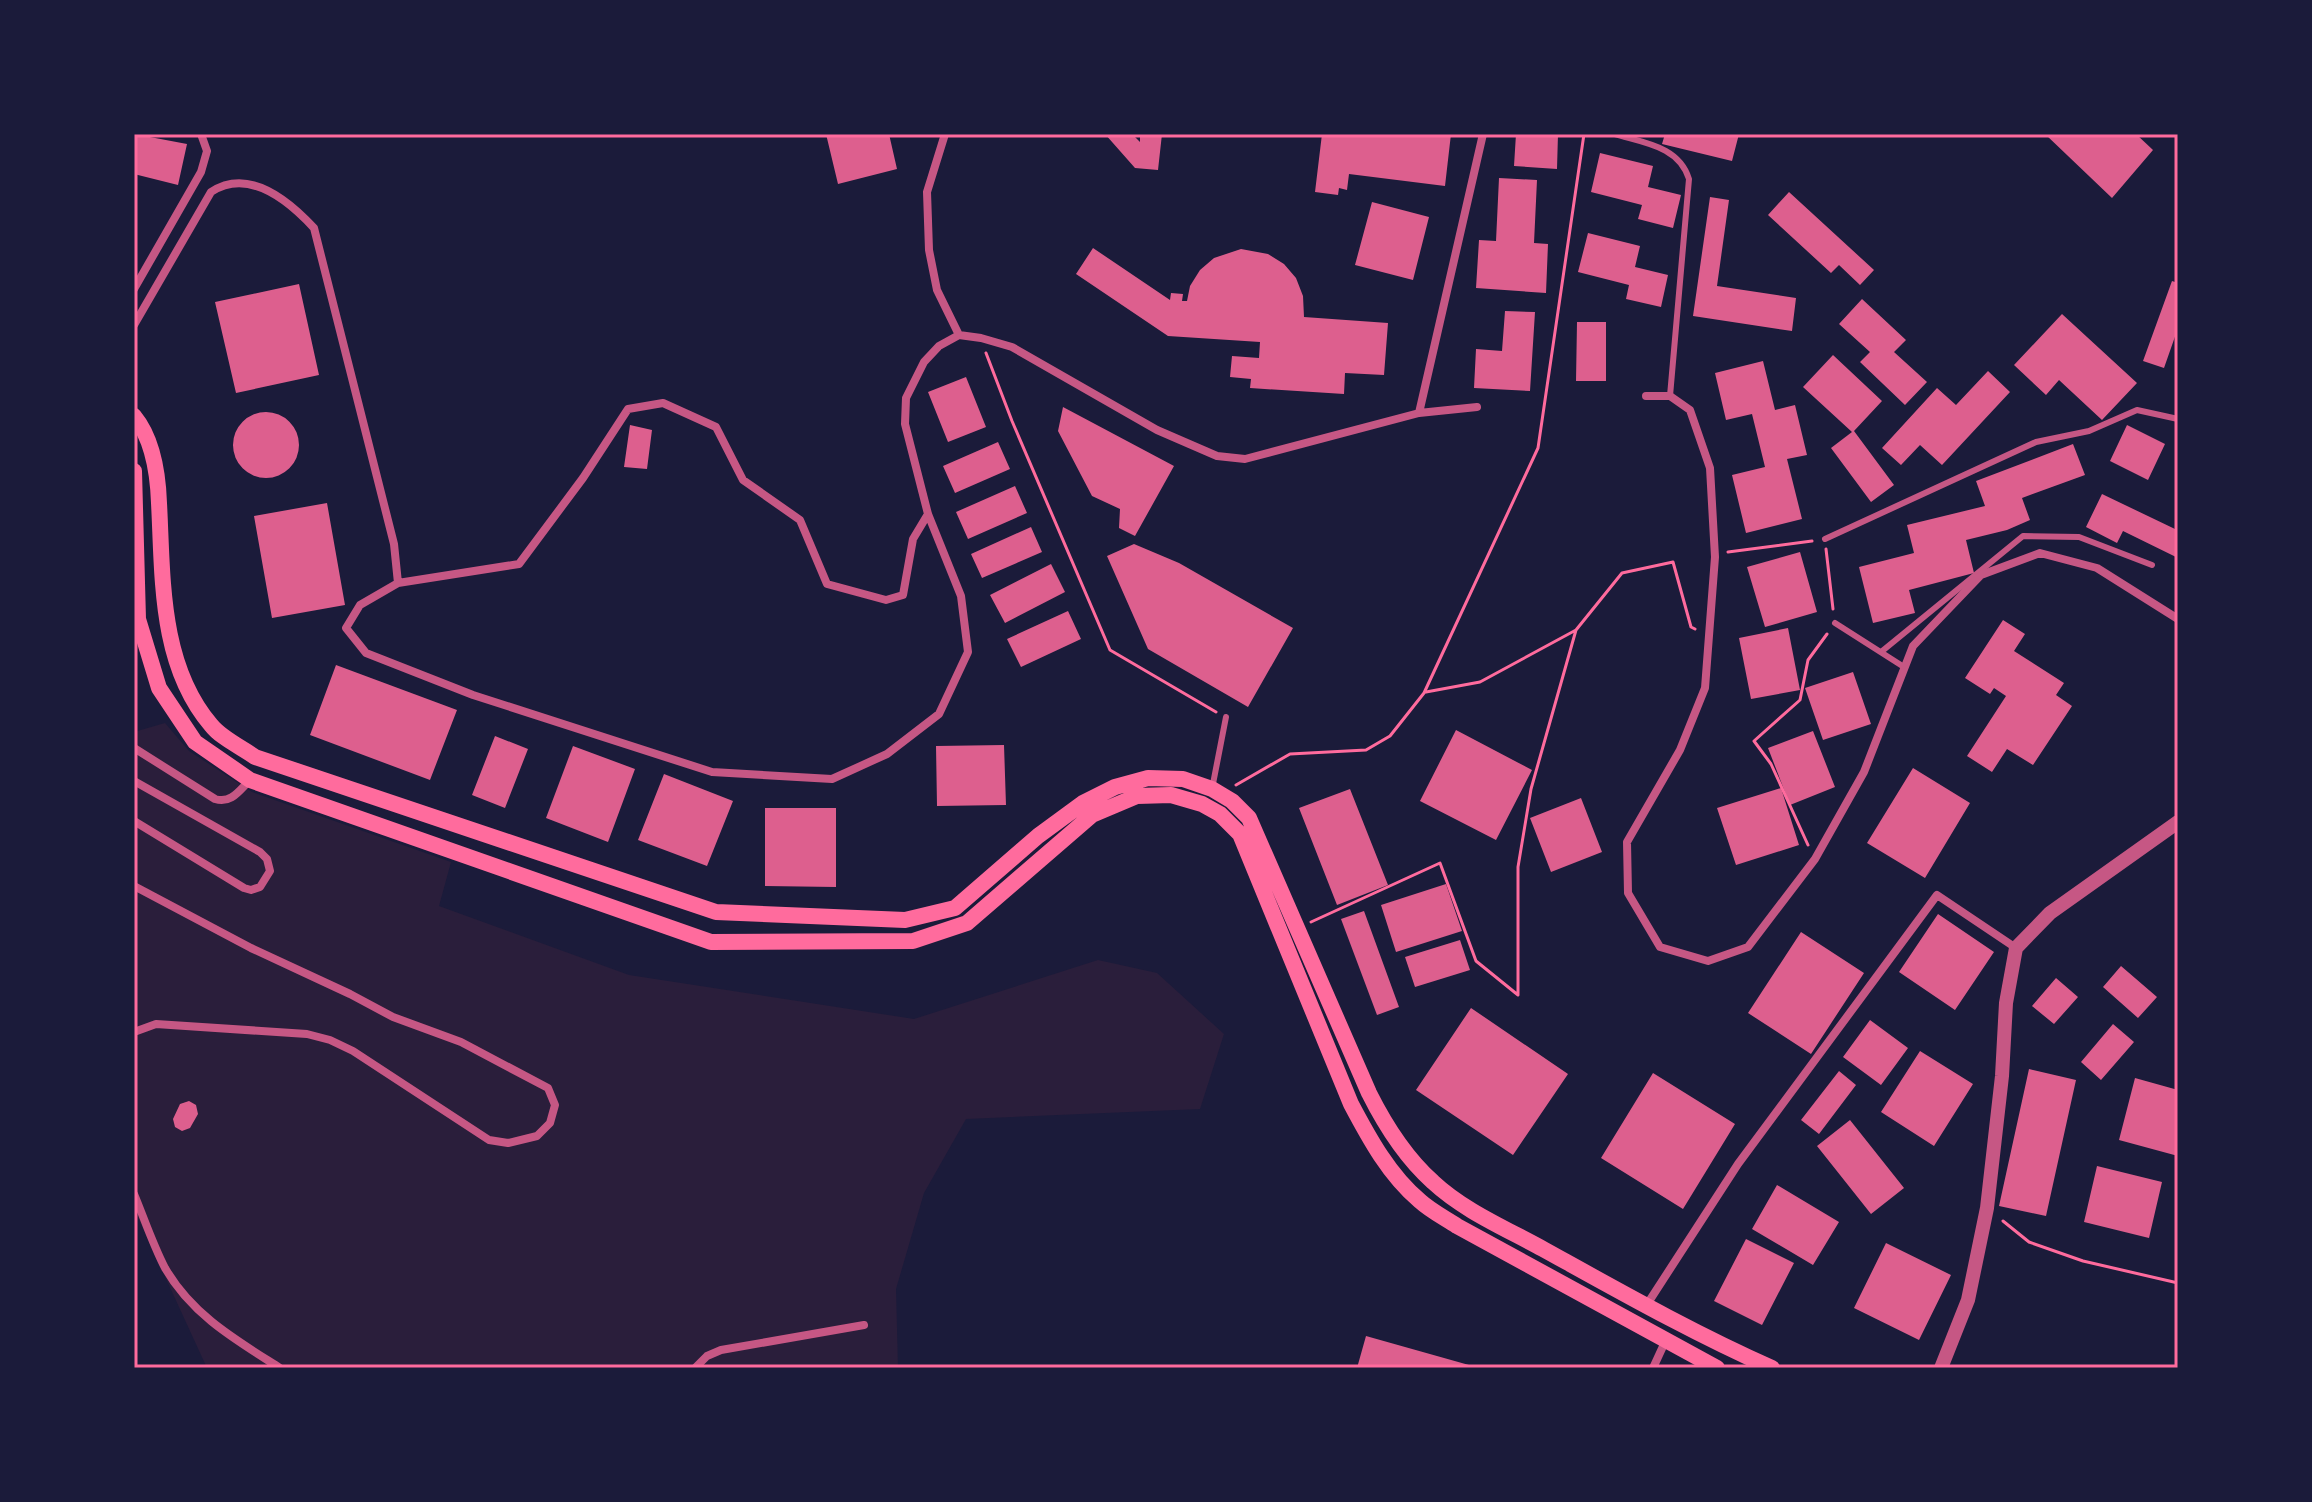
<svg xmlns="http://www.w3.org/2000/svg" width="2312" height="1502" viewBox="0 0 2312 1502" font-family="Arial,sans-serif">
<rect width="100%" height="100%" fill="#1b1b3a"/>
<path fill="#2a1e3b" d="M 165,723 L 189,751 L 252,792 L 451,862 L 439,906 L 629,975 L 914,1019 L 1098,960 L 1157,973 L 1224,1034 L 1200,1109 L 966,1119 L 924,1193 L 896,1289 L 898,1368 L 207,1368 L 134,1209 L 134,732 Z"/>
<path fill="#dd5f8e" d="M 134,134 L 187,144 L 178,185 L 134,174 Z
M 826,134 L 889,134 L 897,169 L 838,184 Z
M 1105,134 L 1132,134 L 1140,142 L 1140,134 L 1162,134 L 1158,170 L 1135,168 Z
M 1322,134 L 1451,134 L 1445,186 L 1349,174 L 1347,190 L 1339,188 L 1338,195 L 1315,192 Z
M 1516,134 L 1558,134 L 1557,169 L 1514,166 Z
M 1665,134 L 1739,134 L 1732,161 L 1662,144 Z
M 2045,134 L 2136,134 L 2153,150 L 2112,198 Z
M 1600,153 L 1653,166 L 1648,187 L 1681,195 L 1673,228 L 1638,219 L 1642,205 L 1591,192 Z
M 1499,178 L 1537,180 L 1534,243 L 1548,244 L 1546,293 L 1476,288 L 1479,240 L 1496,241 Z
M 1789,192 L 1874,270 L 1860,285 L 1839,265 L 1831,273 L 1768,215 Z
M 1710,197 L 1729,200 L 1717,286 L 1796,298 L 1792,331 L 1693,316 Z
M 1372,202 L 1429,217 L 1413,280 L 1355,265 Z
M 1588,233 L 1640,246 L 1635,267 L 1668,275 L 1661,307 L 1626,299 L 1629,285 L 1578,272 Z
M 1093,248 L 1170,300 L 1171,293 L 1183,294 L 1182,301 L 1187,301 L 1190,286 L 1200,270 L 1214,258 L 1241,249 L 1268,254 L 1284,264 L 1296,278 L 1303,296 L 1304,317 L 1388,323 L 1384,375 L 1345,373 L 1344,394 L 1250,388 L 1251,379 L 1230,377 L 1232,356 L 1259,358 L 1260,342 L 1168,336 L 1076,274 Z
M 2172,281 L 2178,283 L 2178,328 L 2164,368 L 2143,361 Z
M 299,284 L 319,375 L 236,393 L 215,302 Z
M 1862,299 L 1906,340 L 1894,352 L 1927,382 L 1905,405 L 1860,362 L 1870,352 L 1839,324 Z
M 1505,311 L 1535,312 L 1530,391 L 1474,388 L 1476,349 L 1502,351 Z
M 2062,314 L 2137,383 L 2102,420 L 2059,380 L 2046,395 L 2014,365 Z
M 1577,322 L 1606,322 L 1606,381 L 1576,381 Z
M 1833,355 L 1882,401 L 1854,431 L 1894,485 L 1871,502 L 1831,448 L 1852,432 L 1803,387 Z
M 1763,361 L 1775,410 L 1795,405 L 1807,455 L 1787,459 L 1802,519 L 1746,533 L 1732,475 L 1765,467 L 1752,414 L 1726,420 L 1715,373 Z
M 1988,371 L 2010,392 L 1942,465 L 1920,445 L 1901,465 L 1882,448 L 1937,388 L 1956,405 Z
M 966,377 L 986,427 L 948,442 L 928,392 Z
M 1063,407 L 1174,466 L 1135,536 L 1119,528 L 1120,509 L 1092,496 L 1058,431 Z
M233 445a33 33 0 1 1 66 0a33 33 0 1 1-66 0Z
M 630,425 L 652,430 L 647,469 L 624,467 Z
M 2127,425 L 2165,444 L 2148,480 L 2110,461 Z
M 998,442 L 1010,469 L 955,493 L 943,466 Z
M 2073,444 L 2085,475 L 2022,498 L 2030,520 L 2007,530 L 1966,540 L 1974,573 L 1909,590 L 1915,613 L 1873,623 L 1859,567 L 1914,553 L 1907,525 L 1985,506 L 1976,481 Z
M 1015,486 L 1027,513 L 968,539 L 956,512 Z
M 2102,494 L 2175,529 L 2178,524 L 2178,558 L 2123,531 L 2117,543 L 2086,527 Z
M 327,503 L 345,605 L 272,618 L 254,516 Z
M 1031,527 L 1042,552 L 982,578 L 971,554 Z
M 1134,544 L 1179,563 L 1293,628 L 1248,707 L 1148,649 L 1107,556 Z
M 1800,552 L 1817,612 L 1765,627 L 1747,567 Z
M 1051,564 L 1065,592 L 1005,623 L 990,595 Z
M 1068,611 L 1081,639 L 1021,667 L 1007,639 Z
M 2003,620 L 2025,634 L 2014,651 L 2064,683 L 2056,695 L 2072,706 L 2033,765 L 2007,749 L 1992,772 L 1967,756 L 2006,696 L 1994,688 L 1990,694 L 1965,678 Z
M 1788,628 L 1800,690 L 1751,699 L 1739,638 Z
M 336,665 L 457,710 L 430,780 L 310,735 Z
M 1853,672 L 1871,724 L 1823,740 L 1805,688 Z
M 1456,730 L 1532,770 L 1496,840 L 1420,801 Z
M 1813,731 L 1835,787 L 1790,805 L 1768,748 Z
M 495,736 L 528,749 L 505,808 L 472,795 Z
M 1004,745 L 1006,805 L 937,806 L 936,746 Z
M 573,746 L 635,769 L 608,842 L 546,818 Z
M 1913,768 L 1970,803 L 1925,878 L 1867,843 Z
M 664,774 L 733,801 L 707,866 L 638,840 Z
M 1781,788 L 1799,845 L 1736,865 L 1717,808 Z
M 1350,789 L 1388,885 L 1337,905 L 1299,808 Z
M 1581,798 L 1602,852 L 1551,872 L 1530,818 Z
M 765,808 L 836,808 L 836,887 L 765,886 Z
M 1446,884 L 1462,931 L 1396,952 L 1381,905 Z
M 1364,911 L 1399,1007 L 1377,1015 L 1341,919 Z
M 1938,914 L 1994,952 L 1955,1010 L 1899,972 Z
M 1801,932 L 1864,973 L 1811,1054 L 1748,1013 Z
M 1460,940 L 1470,970 L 1415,987 L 1405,957 Z
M 2121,966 L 2157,997 L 2138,1018 L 2103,987 Z
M 2056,978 L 2078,997 L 2054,1024 L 2032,1006 Z
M 1471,1008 L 1568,1074 L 1513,1155 L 1416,1090 Z
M 1870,1020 L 1908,1048 L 1881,1085 L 1843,1057 Z
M 2113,1024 L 2134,1042 L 2101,1080 L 2081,1062 Z
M 1920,1051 L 1973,1084 L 1934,1146 L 1881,1112 Z
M 2029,1069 L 2076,1080 L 2046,1216 L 1999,1206 Z
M 1839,1071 L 1856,1085 L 1819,1134 L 1801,1120 Z
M 1653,1073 L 1735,1124 L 1683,1209 L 1601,1158 Z
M 2135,1078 L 2178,1090 L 2178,1156 L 2119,1140 Z
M 189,1101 L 196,1105 L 198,1114 L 190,1128 L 182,1131 L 175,1127 L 173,1119 L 180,1104 Z
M 1850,1120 L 1904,1188 L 1871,1214 L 1817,1146 Z
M 2097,1166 L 2162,1182 L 2149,1238 L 2084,1222 Z
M 1777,1185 L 1839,1222 L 1813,1265 L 1752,1229 Z
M 1746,1239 L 1794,1263 L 1762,1325 L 1714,1301 Z
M 1886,1243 L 1951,1275 L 1919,1340 L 1854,1308 Z
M 1366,1336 L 1476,1367 L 1476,1368 L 1357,1368 Z"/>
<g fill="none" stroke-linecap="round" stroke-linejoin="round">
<path stroke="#ff6b9d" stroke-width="3" d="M 986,353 L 1012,421 L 1110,650 L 1216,712
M 1826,549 L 1833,609
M 1728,552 L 1812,541
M 1426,692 L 1480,682 L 1576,630
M 1236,785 L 1290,754 L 1366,750 L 1390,736 L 1424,693 L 1538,448 L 1584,134
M 1808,845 L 1771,764 L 1754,741 L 1800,700 L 1808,660 L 1827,634
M 1311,922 L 1440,863 L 1476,961 L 1518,995 L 1518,867 L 1531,789 L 1576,630 L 1622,573 L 1673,562 L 1691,627 L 1695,629
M 2003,1221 L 2029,1242 L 2083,1261 L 2178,1283"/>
<path stroke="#c65784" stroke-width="6" d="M 1614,134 C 1644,143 1679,146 1689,179 L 1670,396
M 1825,539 L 2036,442 L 2089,431 L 2137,410 L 2178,419
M 1835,623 L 1904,667
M 1881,652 L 2023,536 L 2079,537 L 2152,565
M 1212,789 L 1226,717"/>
<path stroke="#c65784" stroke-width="8" d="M 945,134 L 927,192 L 929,250 L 937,290 L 959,335
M 134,289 L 201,172 L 207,151 L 201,134
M 134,325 L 211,192 C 249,167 289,201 314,228 L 394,544 L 398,583 L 519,564 L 583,478 L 628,409 L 663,403 L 716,427 L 743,480 L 800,520 L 827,584 L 886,600 L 903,595 L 913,539 L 928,514
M 959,335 L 981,338 L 1012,347 L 1157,430 L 1217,456 L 1245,459 L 1419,413 L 1477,407
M 1646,396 L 1670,396 L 1690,410 L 1710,468 L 1715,557 L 1705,688 L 1680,750 L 1627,842 L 1628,893 L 1660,947 L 1708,961 L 1748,947 L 1815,859 L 1864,772 L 1913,646 L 1981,575 L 2040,553 L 2097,568 L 2178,619
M 1419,413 L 1483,134
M 398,583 L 360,605 L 346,628 L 366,653 L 473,695 L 712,772 L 832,779 L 887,754 L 939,714 L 968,652 L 961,596 L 928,514 L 905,424 L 906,398 L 924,362 L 939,346 L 959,335
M 134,748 L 215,799 C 231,804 239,791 250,780
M 134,781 L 260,852 L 267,859 L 270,871 L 260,887 L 251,890 L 244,888 L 134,821
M 134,886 L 251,948 L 350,994 L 393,1017 L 461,1042 L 548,1088 L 555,1105 L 550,1123 L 537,1136 L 508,1143 L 489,1140 L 353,1051 L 330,1040 L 307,1034 L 156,1024 L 134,1032
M 134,1194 C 144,1218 153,1245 165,1268 C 192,1315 236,1340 280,1368
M 1646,1306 L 1738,1164 L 1937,895 L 2016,948
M 695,1368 L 707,1356 L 721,1350 L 864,1325
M 1653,1368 L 1665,1342"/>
<path stroke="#c65784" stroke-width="14" d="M 1941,1368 L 1968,1300 L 1987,1208 L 2002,1076 L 2006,1003 L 2016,948 L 2050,913 L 2178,822"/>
<path stroke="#ff6b9d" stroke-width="16" d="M 134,416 C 153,439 158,474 159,503 C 163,577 159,664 211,725 C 221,738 241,747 255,757 L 716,912 L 905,920 L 955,908 L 1038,836 L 1083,803 L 1115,787 L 1148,778 L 1183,779 L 1212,789 L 1232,801 L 1249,818 L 1369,1093 C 1386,1127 1405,1157 1433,1182 C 1464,1211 1507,1229 1543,1249 C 1619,1291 1693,1333 1772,1368
M 134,471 L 138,619 L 159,688 L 195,742 L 250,780 L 711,942 L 913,941 L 967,923 L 1092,815 L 1137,796 L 1171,795 L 1202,804 L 1220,814 L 1240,834 L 1351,1104 C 1369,1138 1389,1175 1420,1201 C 1431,1211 1445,1218 1457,1226 L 1717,1368"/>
</g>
<rect width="2312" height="1502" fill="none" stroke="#1b1b3a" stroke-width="272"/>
<rect x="136" y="136" width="2040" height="1230" fill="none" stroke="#ff6b9d" stroke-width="3"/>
</svg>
